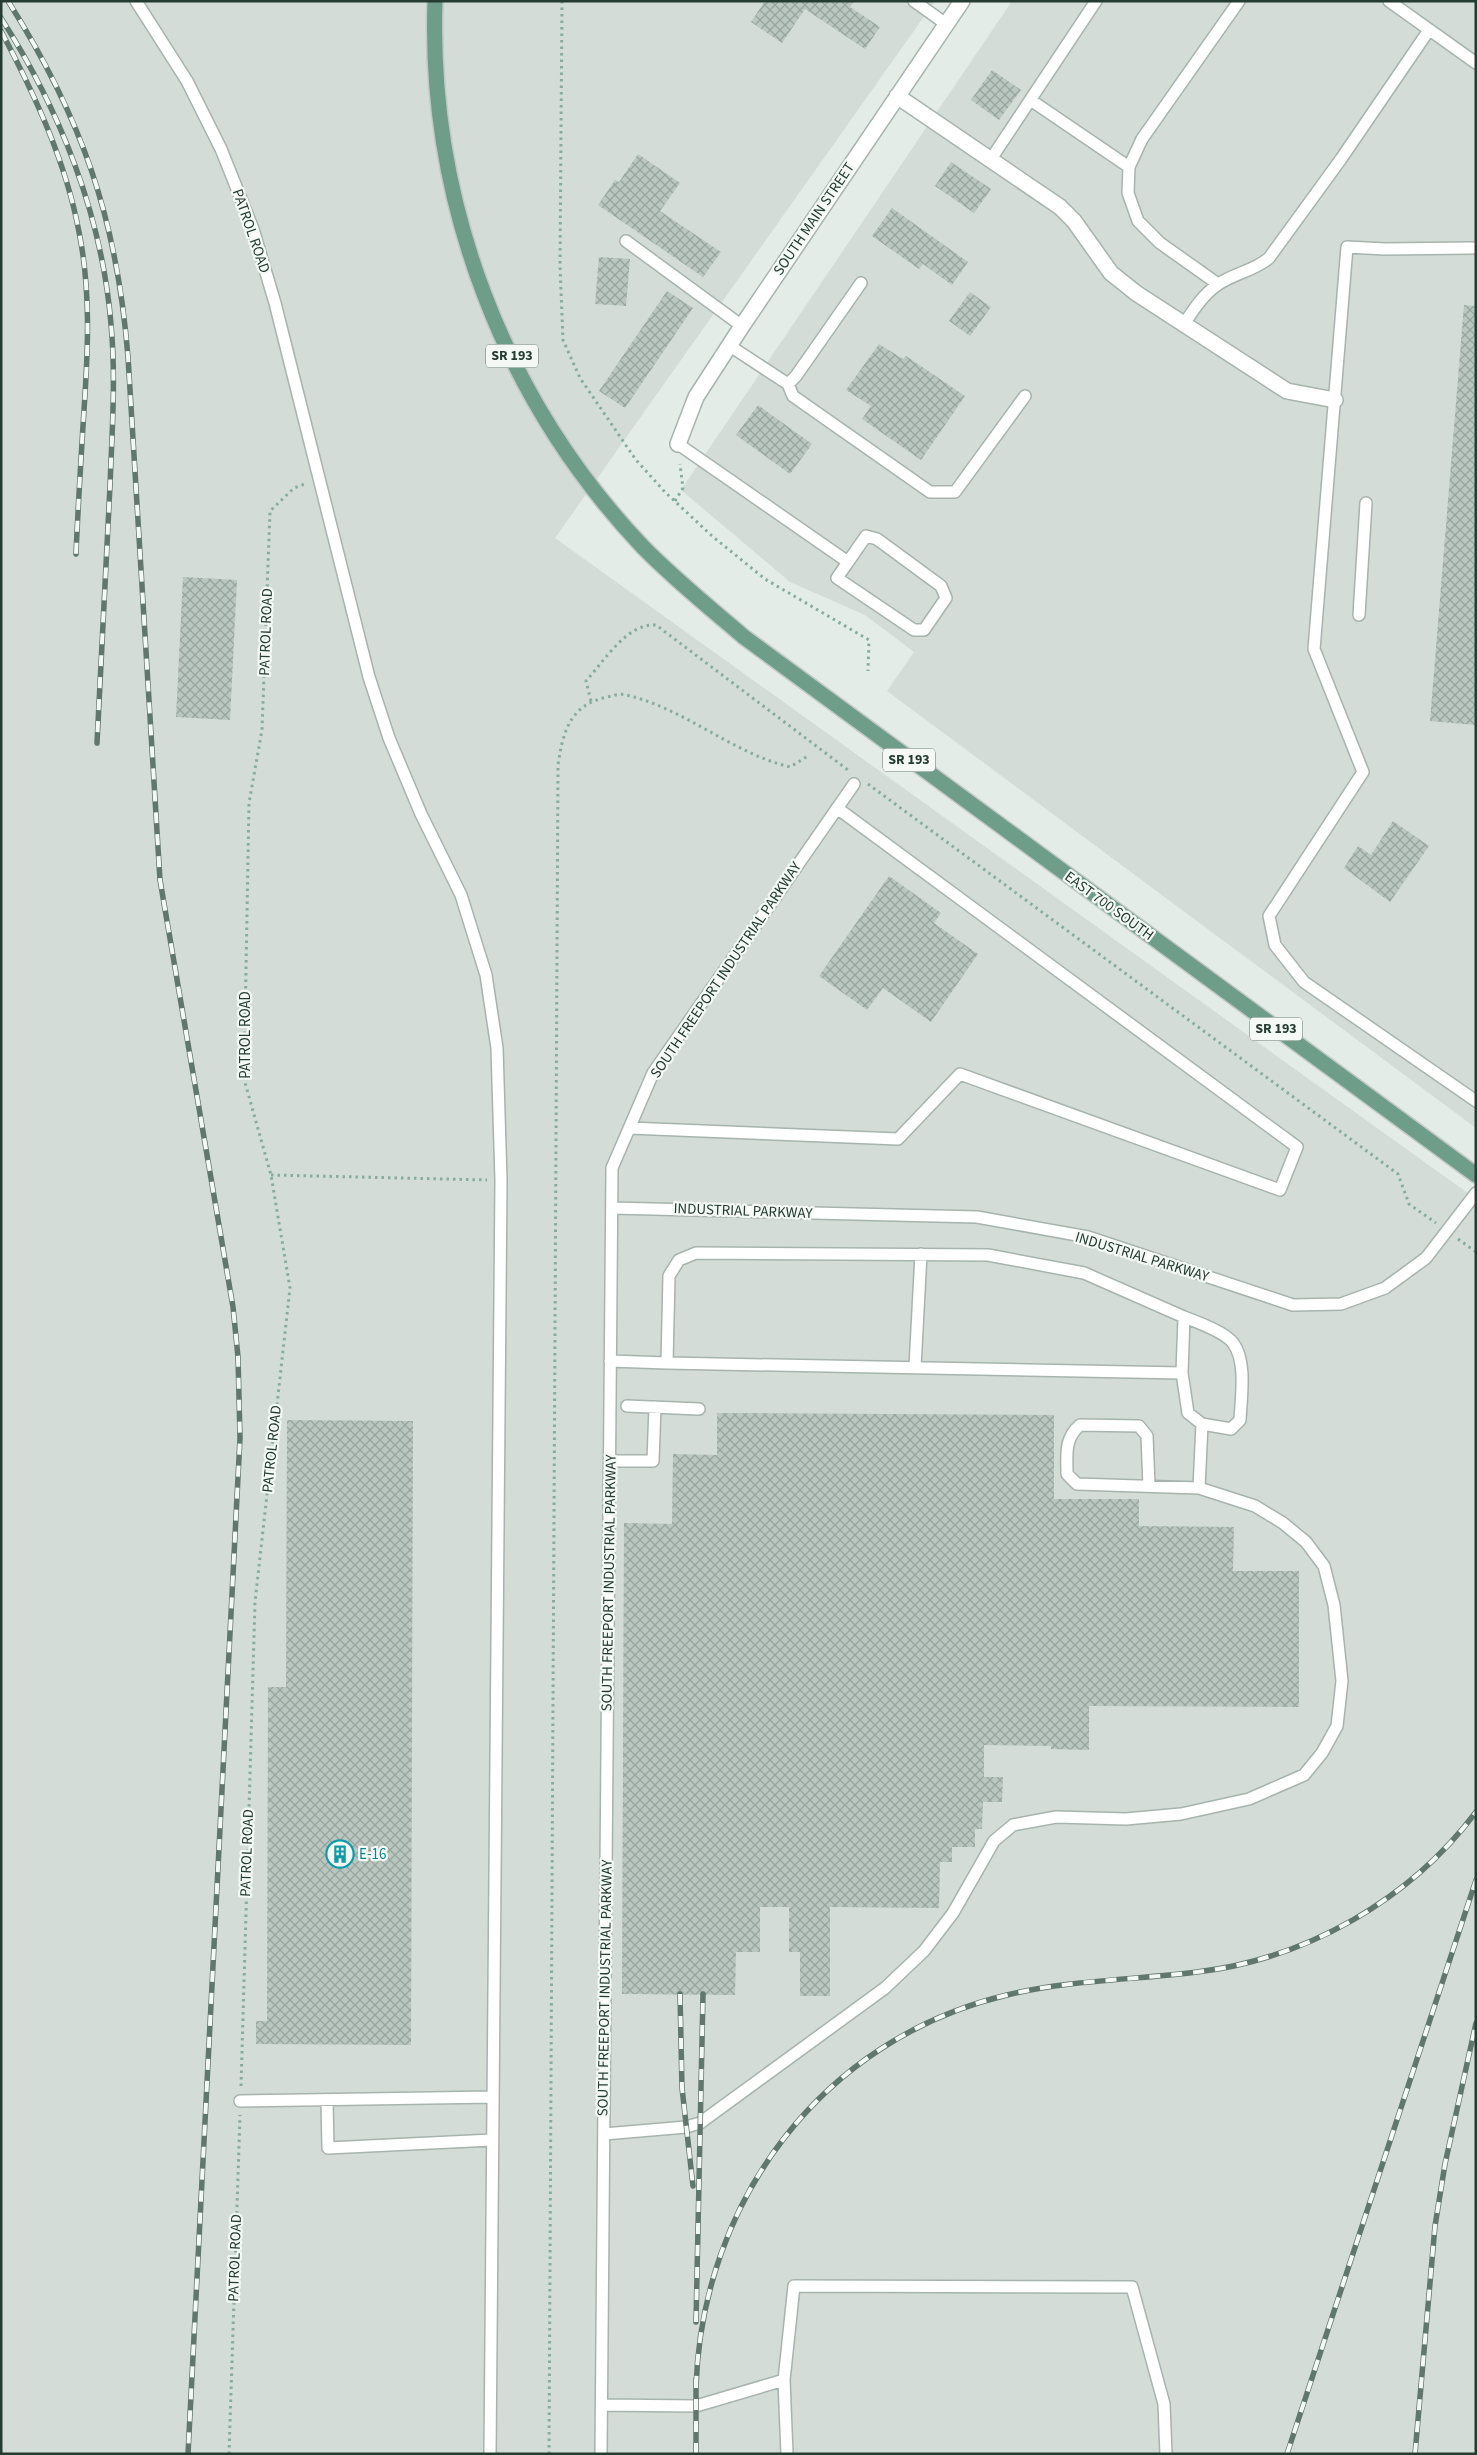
<svg xmlns="http://www.w3.org/2000/svg" width="1477" height="2455" viewBox="0 0 1477 2455" font-family="'Source Sans 3',sans-serif">
<defs>
<pattern id="building-cross-hatch" width="8" height="8" patternUnits="userSpaceOnUse" patternTransform="scale(1.25)"><rect width="8" height="8" fill="#bac7c0"/><path d="M0 0l8 8M0 8l8-8" fill="none" stroke="#97a39d"/></pattern>
</defs>
<rect width="100%" height="100%" fill="#e4ece8"/>
<path fill="#d3dcd6" d="M 1,1 L 935,1 L 555,538 L 1476,1199 L 1476,2454 L 1,2454 Z
M 1012,1 L 1476,1 L 1476,1128 L 887,691 L 914,652 L 865,615 L 790,582 L 681,490 Z"/>
<path fill="url(#building-cross-hatch)" d="M 765,1 L 854,1 L 850,7 L 880,27 L 865,49 L 805,9 L 782,43 L 751,22 Z
M 992,70 L 1021,90 L 999,120 L 971,100 Z
M 638,154 L 680,183 L 660,211 L 721,252 L 703,277 L 598,205 L 615,180 L 619,182 Z
M 951,162 L 991,189 L 974,213 L 935,186 Z
M 892,208 L 968,262 L 952,285 L 923,264 L 919,269 L 872,236 Z
M 599,257 L 630,259 L 626,306 L 595,304 Z
M 667,291 L 693,308 L 625,408 L 599,391 Z
M 970,292 L 991,307 L 970,336 L 949,321 Z
M 1464,305 L 1476,306 L 1476,725 L 1430,721 Z
M 879,344 L 903,359 L 906,356 L 965,396 L 921,460 L 862,419 L 871,406 L 846,390 Z
M 758,405 L 812,444 L 790,474 L 736,435 Z
M 183,577 L 237,580 L 230,720 L 176,717 Z
M 1393,821 L 1429,846 L 1390,902 L 1344,868 L 1358,846 L 1371,855 Z
M 889,876 L 941,913 L 934,923 L 978,954 L 931,1022 L 883,988 L 867,1010 L 819,976 Z
M 717,1413 L 1054,1415 L 1054,1499 L 1139,1499 L 1139,1526 L 1234,1527 L 1233,1571 L 1299,1571 L 1299,1707 L 1089,1706 L 1089,1750 L 1051,1749 L 1051,1746 L 984,1745 L 984,1777 L 1003,1777 L 1002,1802 L 983,1802 L 982,1829 L 975,1829 L 975,1847 L 952,1847 L 952,1862 L 940,1862 L 939,1908 L 830,1907 L 830,1996 L 800,1996 L 800,1952 L 789,1952 L 789,1907 L 760,1907 L 760,1952 L 736,1952 L 735,1995 L 622,1994 L 624,1523 L 672,1524 L 673,1454 L 717,1455 Z
M 287,1420 L 413,1421 L 411,2045 L 256,2044 L 256,2021 L 267,2021 L 268,1687 L 286,1687 Z"/>
<g fill="none" stroke-linecap="round" stroke-linejoin="round">
<g stroke="#a7b4ae" stroke-width="14">
<path id="service" d="M 136,1 L 187,81 L 221,149 L 253,229 L 275,303 L 369,677 L 389,738 L 421,814 L 461,895 L 486,975 L 497,1048 L 501,1180 L 490,2454
M 914,1 L 946,24
M 1389,1 L 1476,63
M 1032,101 L 1129,167
M 991,159 L 1096,1
M 626,241 L 742,326
M 1473,248 L 1385,249 L 1347,247 L 1314,649 L 1363,772 L 1269,916 L 1275,945 L 1304,982 L 1476,1101
M 1218,284 L 1160,243 L 1138,221 L 1128,193 L 1129,167 L 1142,139 L 1239,1
M 1184,324 C 1194,309 1203,295 1217,285 C 1234,273 1254,271 1269,258 L 1341,159 L 1429,30
M 730,346 L 788,384 L 796,376 L 861,283
M 788,384 L 793,396 L 930,492 L 955,492 L 1025,396
M 678,444 L 848,562 L 866,536 L 877,539 L 941,586 L 946,598 L 924,630 L 914,630 L 837,578 L 848,562
M 1359,615 L 1366,503
M 629,1128 L 898,1139 L 960,1074 L 1280,1190 L 1297,1147 L 837,808
M 612,1208 L 977,1217 L 1088,1237 L 1293,1305 L 1341,1304 L 1385,1288 L 1426,1258 L 1476,1193
M 610,1361 L 667,1363 L 1182,1373 L 1184,1317 L 1084,1273 L 988,1255 L 696,1253 L 679,1260 L 669,1276 L 667,1363
M 915,1367 L 921,1254
M 1182,1373 L 1188,1413 L 1202,1424 L 1231,1429 L 1240,1420 C 1241,1398 1247,1361 1233,1343 C 1225,1332 1197,1322 1184,1317
M 627,1406 L 699,1409
M 610,1461 L 653,1461 L 655,1407
M 1149,1486 L 1147,1436 L 1139,1426 L 1080,1425 C 1064,1439 1067,1454 1067,1474 L 1077,1484 L 1199,1488 L 1202,1424
M 240,2101 L 493,2097
M 327,2101 L 328,2148 L 492,2140
M 604,2134 L 686,2127 L 700,2123 L 885,1988 L 924,1951 L 953,1913 L 994,1841 L 1013,1825 L 1056,1817 L 1126,1819 L 1181,1814 L 1249,1799 L 1304,1775 L 1322,1753 L 1337,1726 L 1342,1681 L 1334,1605 L 1324,1566 L 1306,1542 L 1283,1523 L 1255,1506 L 1199,1488
M 784,2380 L 787,2454
M 602,2405 L 696,2406 L 784,2380 L 794,2286 L 1132,2287 L 1164,2404 L 1166,2454
M 601,2454 L 612,1168 L 653,1073 L 854,784"/>
</g>
<g stroke="#a7b4ae" stroke-width="18">
<path id="minor" d="M 897,96 L 1060,207 L 1074,221 L 1111,273 L 1136,293 L 1287,391 L 1335,400
M 678,444 L 696,397 L 742,326 L 962,1"/>
</g>
<g stroke="#c2c8c6" stroke-width="18">
<path id="primary" d="M 435,1 C 428,202 504,400 642,546 C 674,579 709,607 744,637 L 1476,1175"/>
</g>
<path stroke="#88ac9c" stroke-width="3" stroke-dasharray="2.5 4" stroke-linecap="butt" d="M 562,1 L 560,266 L 563,340 L 580,378 L 636,460 L 665,492 L 712,536 L 765,579 L 869,640 L 868,671
M 675,501 L 683,488 L 680,464
M 591,701 L 586,681 C 604,661 627,623 656,625 L 848,770
M 868,784 L 1398,1174 L 1409,1204 L 1436,1223
M 271,1175 L 487,1180
M 1458,1239 L 1476,1252
M 241,2086 L 255,1602 L 290,1288 L 271,1175 L 244,1079 L 249,803 L 262,730 L 270,511 L 294,488 L 305,484
M 229,2454 L 240,2115
M 549,2454 L 558,765 C 563,731 570,705 607,697 C 613,696 620,693 626,695 C 684,708 732,753 790,767 L 808,756"/>
<use href="#service" stroke="#fff" stroke-width="11"/>
<use href="#minor" stroke="#fff" stroke-width="15"/>
<use href="#primary" stroke="#6e9d8a" stroke-width="15"/>
<g stroke="#60776e" stroke-width="5.5">
<path id="rail" d="M 8,1 C 82,118 117,219 128,357 L 160,880 L 233,1307 L 238,1357 L 240,1438 L 188,2454
M 1,18 C 60,110 102,215 111,324 C 116,378 112,432 110,486 C 106,572 101,657 97,743
M 1,31 C 35,95 66,162 79,232 C 91,291 88,351 84,410 C 81,458 78,506 76,554
M 680,1994 L 682,2088 L 693,2186
M 696,2322 L 703,1994
M 696,2387 C 702,2201 822,2039 1007,1995 C 1069,1980 1133,1980 1197,1972 C 1306,1959 1410,1900 1476,1812
M 696,2454 L 696,2379
M 1287,2454 L 1476,1880
M 1415,2454 L 1435,2226 L 1445,2164 L 1476,2023"/>
</g>
<use href="#rail" stroke="#f4f9f6" stroke-width="4" stroke-dasharray="11" stroke-linecap="butt"/>
</g>
<defs>
<g id="building-ring" transform="scale(1.4375)"><circle r="9.5" fill="#f4f9f6" stroke="#0f9aa8" stroke-width="1.5"/><path d="M-4-6H4V6H1V3H-1V6H-4ZM-2.5-4.3h1.7v1.8h-1.7ZM.8-4.3h1.7v1.8H.8ZM-2.5-1h1.7V.8h-1.7ZM.8-1h1.7V.8H.8Z" fill="#0f9aa8"/></g>
</defs>
<g fill-rule="evenodd">
<use href="#building-ring" x="340" y="1854"/>
</g>
<g text-anchor="middle" dominant-baseline="central" stroke-width="4.5" stroke-linejoin="round" paint-order="stroke">
<g fill="#f4f9f6" stroke="#63756e" stroke-width="1">
<rect x="486" y="344.5" width="52" height="23" rx="4"/>
<rect x="883" y="748.5" width="52" height="23" rx="4"/>
<rect x="1250" y="1017.5" width="52" height="23" rx="4"/>
</g>
<g font-size="14" font-weight="bold" fill="#253c33">
<text x="512" y="356">SR 193</text>
<text x="909" y="760">SR 193</text>
<text x="1276" y="1029">SR 193</text>
</g>
<g font-size="15" fill="#253c33" stroke="#f4f9f6">
<text transform="translate(814 219) rotate(-56)">SOUTH MAIN STREET</text>
<text transform="translate(251 231) rotate(71)">PATROL ROAD</text>
<text transform="translate(266 632) rotate(-88)">PATROL ROAD</text>
<text transform="translate(1109 906) rotate(36)">EAST 700 SOUTH</text>
<text transform="translate(726 970) rotate(-56)">SOUTH FREEPORT INDUSTRIAL PARKWAY</text>
<text transform="translate(245 1035) rotate(-90)">PATROL ROAD</text>
<text transform="translate(743 1211) rotate(2)">INDUSTRIAL PARKWAY</text>
<text transform="translate(1142 1257) rotate(17)">INDUSTRIAL PARKWAY</text>
<text transform="translate(272 1449) rotate(-84)">PATROL ROAD</text>
<text transform="translate(609 1583) rotate(-89)">SOUTH FREEPORT INDUSTRIAL PARKWAY</text>
<text transform="translate(247 1853) rotate(-88)">PATROL ROAD</text>
<text transform="translate(605 1988) rotate(-89)">SOUTH FREEPORT INDUSTRIAL PARKWAY</text>
<text transform="translate(235 2258) rotate(-88)">PATROL ROAD</text>
</g>
<g font-size="15" fill="#0d838f" stroke="#f4f9f6" text-anchor="start">
<text x="359" y="1854">E-16</text>
</g>
</g>
<rect width="1477" height="2455" fill="none" stroke="#253c33" stroke-width="5"/>
</svg>
